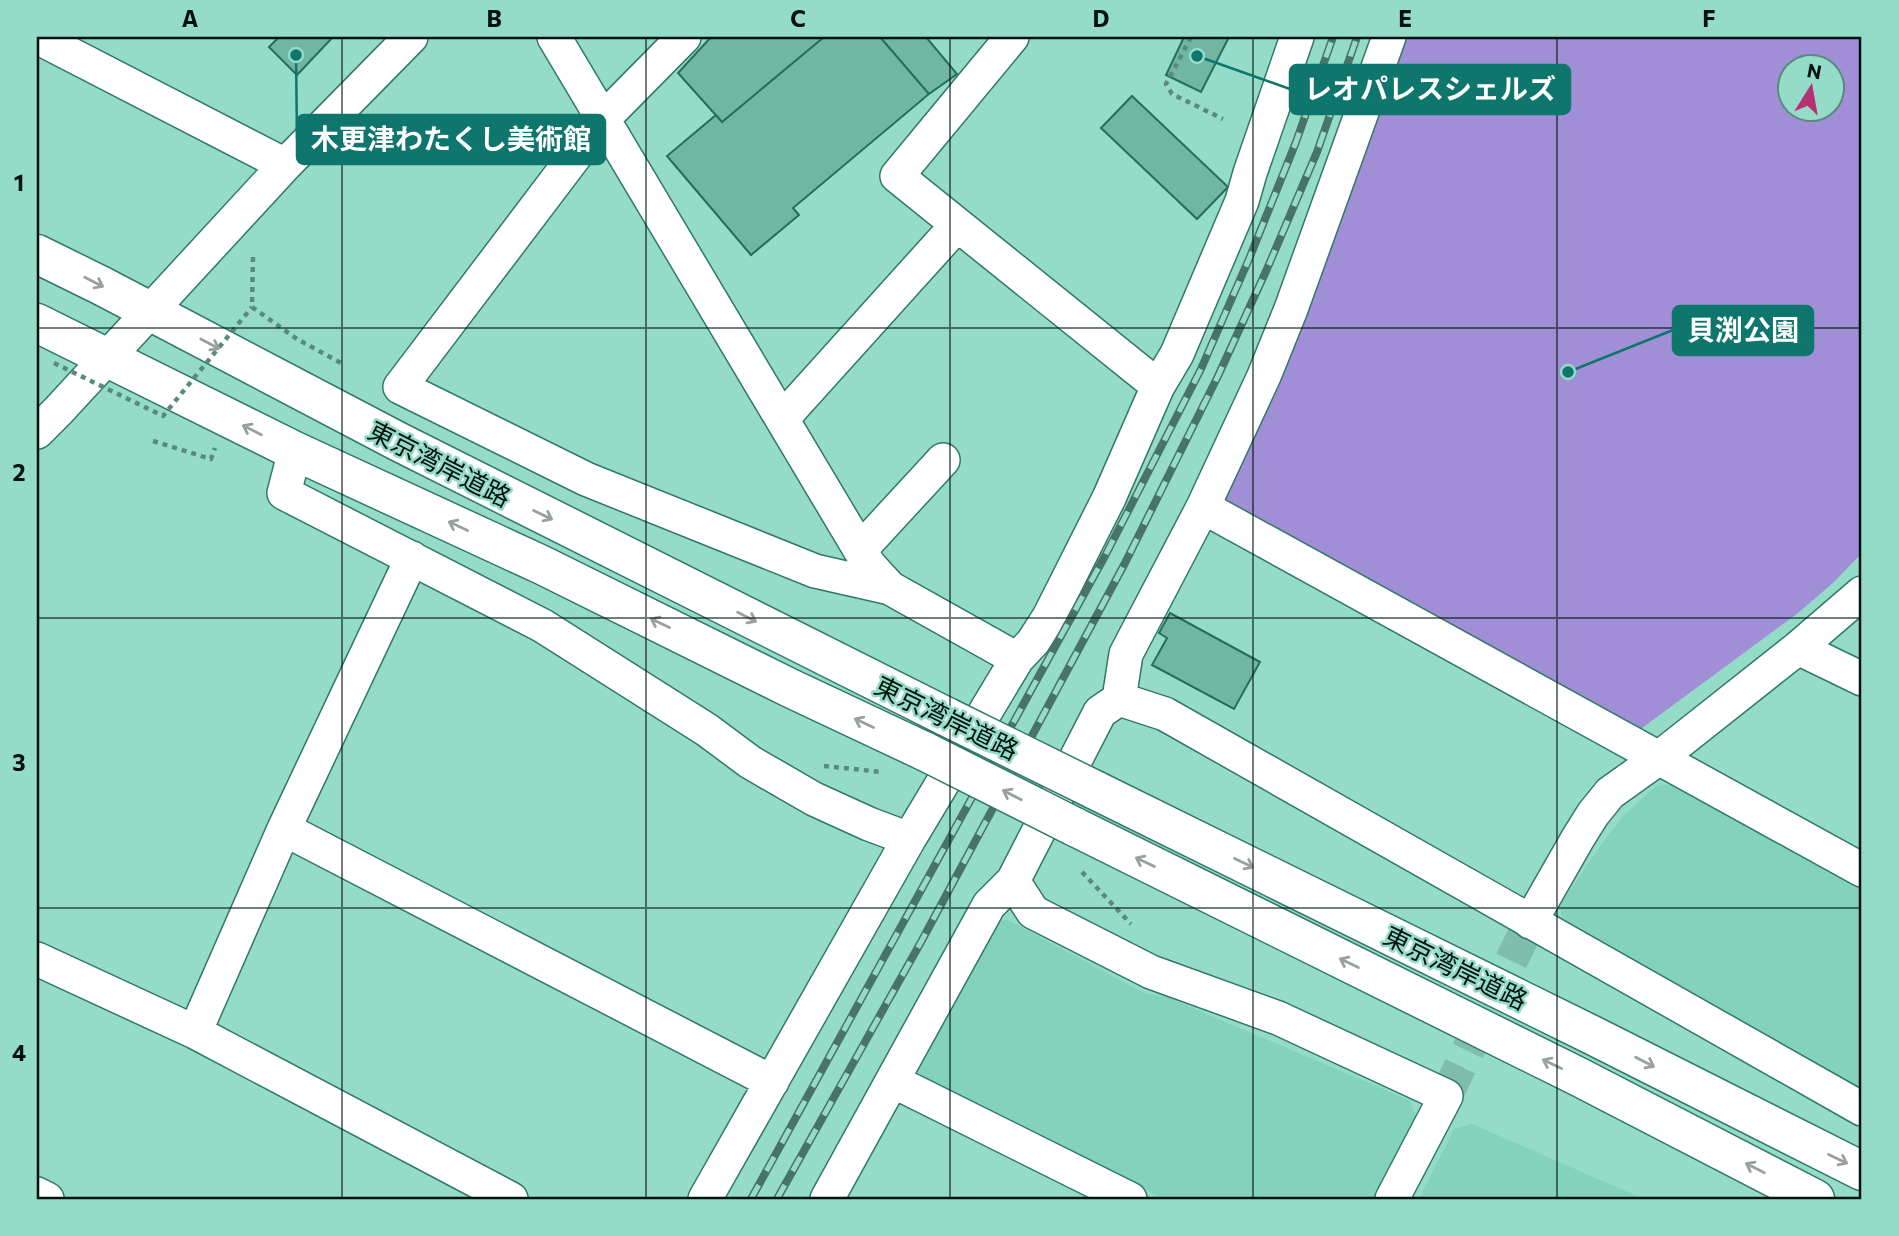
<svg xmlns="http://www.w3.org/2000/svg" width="1899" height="1236" viewBox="0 0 1899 1236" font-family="Commissioner,'Noto Sans JP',sans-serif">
<rect width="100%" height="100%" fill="#95dcc8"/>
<path fill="#82d2bc" d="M 1675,783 L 1862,888 L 1862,1091 L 1562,920 L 1560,905 L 1598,849 L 1622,817 L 1656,786 Z
M 1006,919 L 1144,993 L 1167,997 L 1409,1100 L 1417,1118 L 1375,1199 L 1164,1199 L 922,1079 L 914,1066 L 993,924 Z
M 1472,1124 L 1644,1199 L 1419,1199 L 1454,1129 Z"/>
<path fill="#a08fd6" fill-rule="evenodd" d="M 1395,37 L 1862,37 L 1862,553 L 1833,583 L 1798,613 L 1638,731 L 1220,498 ZM 1790,66 L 1832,66 L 1832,108 L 1790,108 Z"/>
<path fill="#71b6a3" stroke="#256d5c" stroke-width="2" d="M 279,37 L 333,37 L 297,75 L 269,47 Z
M 711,37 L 824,37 L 722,122 L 678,73 Z
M 824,37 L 880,37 L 929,94 L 793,208 L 799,215 L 751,255 L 667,156 L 716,115 L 722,122 Z
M 880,37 L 926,37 L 957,74 L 929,94 Z
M 1184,37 L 1229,37 L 1201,92 L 1166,75 Z
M 1132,96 L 1228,187 L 1197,219 L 1101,128 Z
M 1170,613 L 1260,662 L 1234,709 L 1152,665 L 1167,638 L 1159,633 Z"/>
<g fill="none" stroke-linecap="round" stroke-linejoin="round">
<path stroke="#7fbeac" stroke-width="33" stroke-dasharray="33 17" stroke-linecap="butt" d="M 1446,1096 L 1530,922"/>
<g stroke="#317867" stroke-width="36">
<path id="minor" d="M 37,37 L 285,165
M 554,37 L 869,565 L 890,588 L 1017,659
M 684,37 L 603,119 L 400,387 L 586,479 L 815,571 L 890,588
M 1012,37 L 897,176 L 1158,386
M 782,419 L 957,225
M 37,432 L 59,410 L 285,165 L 411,37
M 295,451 L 284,493 L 543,626 L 707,730 L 750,762 L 814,799 L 869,824 L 909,839
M 1203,507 L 1862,870
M 860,550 L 943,460
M 1798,648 L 1862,679
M 1119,699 L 1165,714 L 1862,1109
M 284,829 L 772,1082
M 1013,881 L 1033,912 L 1151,972 L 1278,1018 L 1446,1096 L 1392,1199
M 1530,922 L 1578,838 L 1593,814 L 1610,793 L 1659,758 L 1798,648 L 1862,593
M 37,959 L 195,1032 L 511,1199
M 195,1032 L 284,829 L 412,558
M 893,1081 L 1130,1199
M 37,1194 L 47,1199
M 705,1199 L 909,839 L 1017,659 L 1033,642 L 1049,617 L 1109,498 L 1158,386 L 1177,354 L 1242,201 L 1250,173 L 1297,37
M 827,1199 L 989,905 L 1013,881 L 1100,712 L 1119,699 L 1126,654 L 1203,507 L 1264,376 L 1291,309 L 1389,37"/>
</g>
<g stroke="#317867" stroke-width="41">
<path id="highway" d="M 37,254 L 102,286 L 399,442 L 947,717
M 37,323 L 295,451 L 542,565 L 790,688 L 926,752
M 1095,790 L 1594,1036 L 1862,1171
M 1073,826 L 1579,1077 L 1815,1199"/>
</g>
<path stroke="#598b7d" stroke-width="4.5" stroke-dasharray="5 5" stroke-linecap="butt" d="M 1191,37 L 1166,84 L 1172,94 L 1223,119
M 253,257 L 252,307 L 297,339 L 341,363
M 153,441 L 211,459 L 215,448
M 824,766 L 882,772
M 1082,872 L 1131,924"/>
<use href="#minor" stroke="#fff" stroke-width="33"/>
<use href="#highway" stroke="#fff" stroke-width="38"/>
<g stroke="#487367" stroke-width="8">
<path id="rail" d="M 751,1199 L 1105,556 L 1201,369 L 1249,259 L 1296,142 L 1333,37
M 777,1199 L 921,942 L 1125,563 L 1218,376 L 1267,269 L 1317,152 L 1357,37"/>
</g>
<use href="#rail" stroke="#95dcc8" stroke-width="5" stroke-dasharray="16" stroke-linecap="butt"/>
<g stroke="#317867" stroke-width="41" stroke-linecap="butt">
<path id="highway-bridge" d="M 947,717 L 1095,790
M 926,752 L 1073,826"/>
</g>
<path stroke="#598b7d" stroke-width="4.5" stroke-dasharray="5 5" stroke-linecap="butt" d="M 54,363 L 163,416 L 252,307"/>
<use href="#highway-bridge" stroke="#fff" stroke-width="38"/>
</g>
<defs><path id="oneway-shaft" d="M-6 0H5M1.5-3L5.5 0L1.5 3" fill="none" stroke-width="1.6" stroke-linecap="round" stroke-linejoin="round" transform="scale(1.75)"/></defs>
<g stroke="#99a09e">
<use href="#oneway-shaft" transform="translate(94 282) rotate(27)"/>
<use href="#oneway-shaft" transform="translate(210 344) rotate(28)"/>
<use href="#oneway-shaft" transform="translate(252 430) rotate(-153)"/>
<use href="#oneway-shaft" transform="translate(543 515) rotate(26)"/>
<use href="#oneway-shaft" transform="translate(458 526) rotate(-155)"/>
<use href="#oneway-shaft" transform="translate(747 617) rotate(27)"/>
<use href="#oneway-shaft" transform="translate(660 623) rotate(-154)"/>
<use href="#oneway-shaft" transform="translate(864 723) rotate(-155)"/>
<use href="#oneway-shaft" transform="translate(1012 795) rotate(-153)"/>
<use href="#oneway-shaft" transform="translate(1145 862) rotate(-154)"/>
<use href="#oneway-shaft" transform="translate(1244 863) rotate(26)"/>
<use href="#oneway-shaft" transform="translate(1349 963) rotate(-154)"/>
<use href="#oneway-shaft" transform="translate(1645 1062) rotate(27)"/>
<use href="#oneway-shaft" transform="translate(1552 1064) rotate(-154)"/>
<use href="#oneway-shaft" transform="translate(1838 1159) rotate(26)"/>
<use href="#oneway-shaft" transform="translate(1755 1168) rotate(-153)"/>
</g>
<path fill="none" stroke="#00120c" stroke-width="2" stroke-opacity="0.55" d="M 342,37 L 342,1199M 646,37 L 646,1199M 950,37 L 950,1199M 1253,37 L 1253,1199M 1557,37 L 1557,1199M 37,328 L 1862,328M 37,618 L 1862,618M 37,908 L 1862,908"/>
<g text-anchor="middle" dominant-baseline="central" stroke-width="5" stroke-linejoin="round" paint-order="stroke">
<g font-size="26" fill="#00120c" stroke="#95dcc8">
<text transform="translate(440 463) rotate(27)">東京湾岸道路</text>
<text transform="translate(947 717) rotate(26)">東京湾岸道路</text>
<text transform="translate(1456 967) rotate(26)">東京湾岸道路</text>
</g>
</g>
<path fill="none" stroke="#0f766e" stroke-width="2.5" d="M1197 56L1290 89M296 55L297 139M1568 372L1673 330"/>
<g fill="#0f766e" stroke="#95dcc8" stroke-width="2.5">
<circle cx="1197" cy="56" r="7"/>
<circle cx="296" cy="55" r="7"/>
<circle cx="1568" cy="372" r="7"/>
</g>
<g fill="#0f766e" stroke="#0f766e" stroke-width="2.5">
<rect x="1290" y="65" width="280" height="49" rx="7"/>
<rect x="297" y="115" width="308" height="49" rx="7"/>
<rect x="1673" y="306" width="140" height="49" rx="7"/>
</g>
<g font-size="28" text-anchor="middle" font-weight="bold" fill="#fff">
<text x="1430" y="99">レオパレスシェルズ</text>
<text x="451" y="149">木更津わたくし美術館</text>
<text x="1743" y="340">貝渕公園</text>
</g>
<rect width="1899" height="1236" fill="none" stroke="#95dcc8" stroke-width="77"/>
<g transform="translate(1811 88) rotate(11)"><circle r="33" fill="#95dcc8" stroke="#598b7d" stroke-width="2"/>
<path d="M0-5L12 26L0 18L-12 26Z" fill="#b63072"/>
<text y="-10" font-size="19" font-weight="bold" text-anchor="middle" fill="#00120c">N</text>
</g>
<rect x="38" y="38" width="1822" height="1160" fill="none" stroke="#00120c" stroke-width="2.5"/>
<g font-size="23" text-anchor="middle" font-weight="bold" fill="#00120c">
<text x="190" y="27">A</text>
<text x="494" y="27">B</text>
<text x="798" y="27">C</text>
<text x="1101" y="27">D</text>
<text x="1405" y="27">E</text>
<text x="1709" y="27">F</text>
<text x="19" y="191">1</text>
<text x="19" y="481">2</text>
<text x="19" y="771">3</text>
<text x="19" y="1061">4</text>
</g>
</svg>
